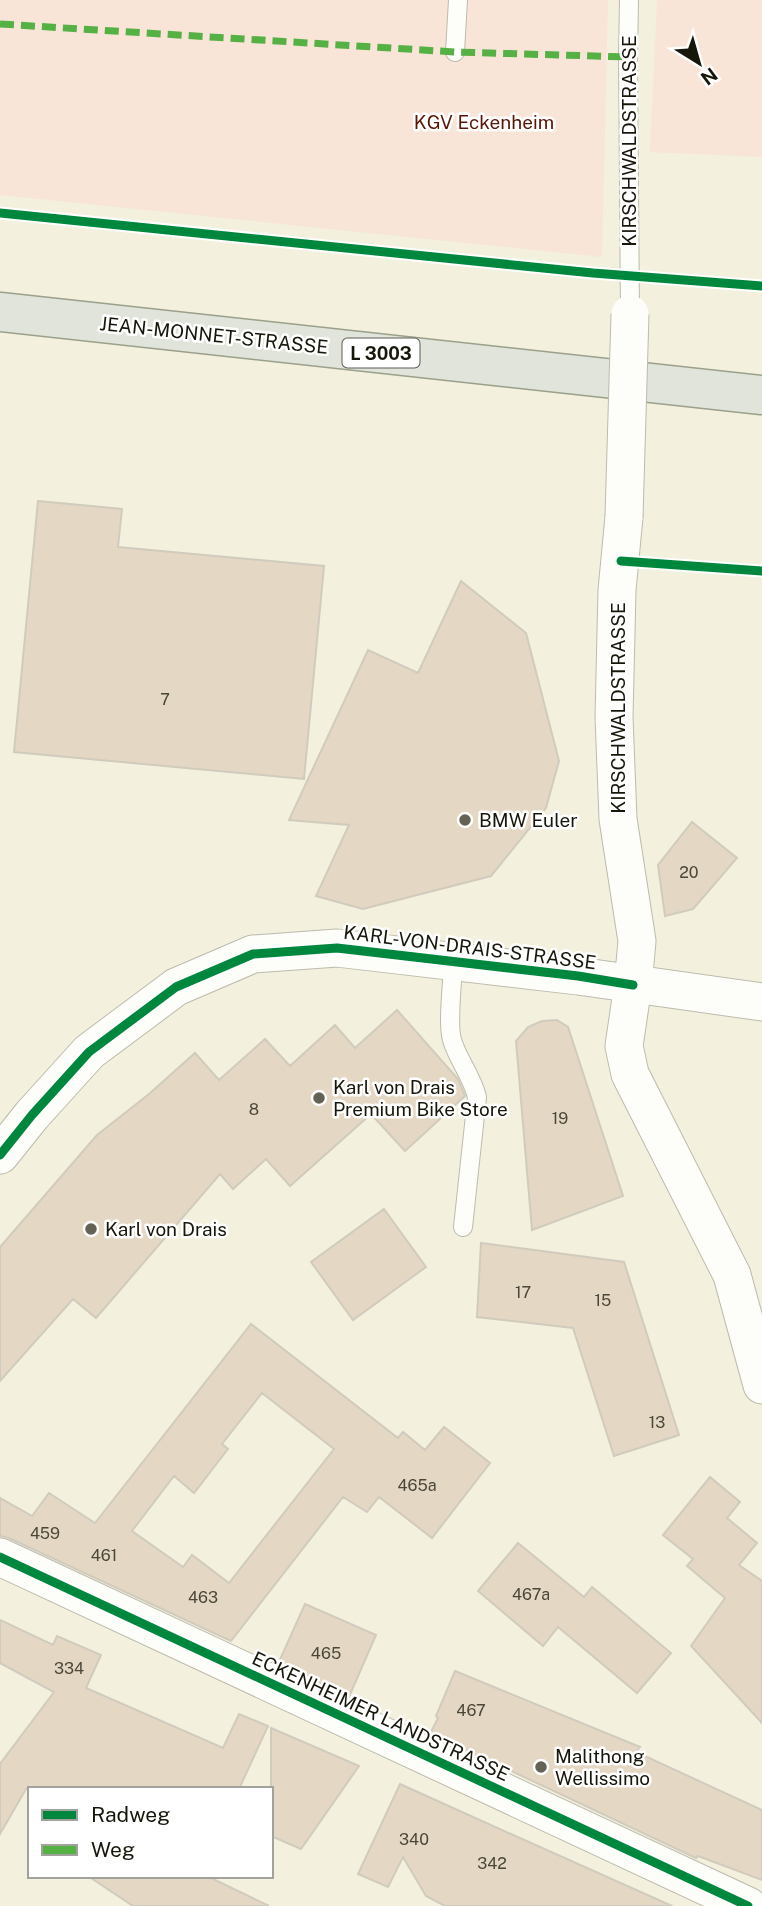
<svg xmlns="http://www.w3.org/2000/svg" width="762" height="1906" viewBox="0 0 762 1906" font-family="'Public Sans',sans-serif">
<rect width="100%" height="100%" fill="#f3f0dd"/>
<path fill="#f8e5d8" d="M 0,0 L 608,0 L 602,257 L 0,195 Z
M 657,0 L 762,0 L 762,157 L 650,152 Z"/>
<path fill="#e4d8c4" stroke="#d1cbbe" stroke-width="2" fill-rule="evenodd" d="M 38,501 L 122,509 L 118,547 L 324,566 L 304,779 L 14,752 Z
M 461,581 L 526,633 L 559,761 L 546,808 L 491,876 L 363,909 L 316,896 L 349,825 L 289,820 L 368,650 L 418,673 Z
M 692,822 L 737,858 L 693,909 L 665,916 L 658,865 Z
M 397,1010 L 458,1079 L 465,1096 L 405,1151 L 371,1114 L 290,1186 L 266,1159 L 233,1189 L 220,1174 L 96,1318 L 73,1299 L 0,1381 L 0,1247 L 97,1135 L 149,1094 L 195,1053 L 219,1080 L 265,1039 L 290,1066 L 335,1025 L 355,1048 Z
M 557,1020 L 568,1027 L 623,1196 L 532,1230 L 516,1041 L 528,1027 L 542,1021 Z
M 384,1209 L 426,1267 L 353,1320 L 311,1262 Z
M 481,1243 L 624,1262 L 679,1435 L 614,1456 L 573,1328 L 477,1317 Z
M 251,1324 L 398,1438 L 403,1432 L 425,1450 L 444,1427 L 490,1463 L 432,1538 L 379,1497 L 367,1512 L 343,1497 L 231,1641 L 9,1538 L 0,1536 L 0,1498 L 32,1516 L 49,1493 L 95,1523 ZM 262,1393 L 334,1449 L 229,1583 L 192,1555 L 183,1567 L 132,1531 L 174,1476 L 194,1493 L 228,1449 L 222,1444 Z
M 710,1477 L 740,1502 L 727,1518 L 757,1543 L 739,1565 L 762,1581 L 762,1723 L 691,1646 L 725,1598 L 687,1566 L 693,1559 L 663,1535 Z
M 518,1543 L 584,1597 L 592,1587 L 671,1653 L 637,1693 L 558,1627 L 543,1646 L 478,1591 Z
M 305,1604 L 376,1635 L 349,1697 L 278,1664 Z
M 0,1620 L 53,1645 L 57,1636 L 101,1655 L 86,1688 L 223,1748 L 239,1714 L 268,1726 L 239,1789 L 26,1789 L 0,1834 L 0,1764 L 54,1692 L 0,1663 Z
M 455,1671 L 640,1747 L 636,1752 L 762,1810 L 762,1880 L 698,1856 L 696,1858 L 473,1753 L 430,1734 L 438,1718 L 436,1716 Z
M 271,1728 L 359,1766 L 301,1849 L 271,1836 Z
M 400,1784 L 473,1817 L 672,1906 L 445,1906 L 426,1896 L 403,1857 L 388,1887 L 358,1874 Z
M 88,1876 L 207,1876 L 269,1906 L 133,1906 Z"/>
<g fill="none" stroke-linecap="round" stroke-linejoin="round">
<g stroke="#bdbbac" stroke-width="20">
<path id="service" d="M 629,0 L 628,57 L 630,314
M 455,52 L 458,0
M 453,961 C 453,981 447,1023 452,1040 C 458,1060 472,1076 477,1097 L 463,1227"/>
</g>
<g stroke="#bdbbac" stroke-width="39">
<path id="minor" d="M 624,517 L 617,590 L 614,717 L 618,819 L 637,941 L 633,985 L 624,1046 L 630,1074 L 732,1275 L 762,1385
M 0,1155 L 32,1115 L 89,1052 L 176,987 L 253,954 L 337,948 L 578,976 L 762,1002
M 0,1557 L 748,1906"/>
</g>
<g stroke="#9aa08a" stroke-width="41">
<path id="primary" d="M 0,312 L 762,395"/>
</g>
<use href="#service" stroke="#fdfdfa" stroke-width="18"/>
<use href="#minor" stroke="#fdfdfa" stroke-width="37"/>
<use href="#primary" stroke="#e0e4da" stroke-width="38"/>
<g stroke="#bdbbac" stroke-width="39" stroke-linecap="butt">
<path id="minor-bridge" d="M 624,517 L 630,314"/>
</g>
<use href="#minor-bridge" stroke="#fdfdfa" stroke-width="37"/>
<path stroke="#55b144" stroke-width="7" stroke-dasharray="14 7" stroke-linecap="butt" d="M 0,24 L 455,52 L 628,57"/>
<g stroke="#fff" stroke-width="13">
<path id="cycleway" d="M 0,213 L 593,273 L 762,286
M 621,561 L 762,571
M 0,1155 L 32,1115 L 89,1052 L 176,987 L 253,954 L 337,948 L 578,976 L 633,985
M 0,1557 L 748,1906"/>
</g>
<use href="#cycleway" stroke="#00873e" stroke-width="9"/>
</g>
<g fill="#646254" stroke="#fff" stroke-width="2.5">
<circle cx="465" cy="820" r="7"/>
<circle cx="319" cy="1098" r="7"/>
<circle cx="91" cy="1229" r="7"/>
<circle cx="541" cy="1767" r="7"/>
</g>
<g text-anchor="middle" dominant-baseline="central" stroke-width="5" stroke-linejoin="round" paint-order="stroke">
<g font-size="16" fill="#4a4638">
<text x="165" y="699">7</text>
<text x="689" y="872">20</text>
<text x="254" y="1109">8</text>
<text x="560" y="1118">19</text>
<text x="523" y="1292">17</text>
<text x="603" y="1300">15</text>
<text x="657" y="1422">13</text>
<text x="417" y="1485">465a</text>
<text x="45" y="1533">459</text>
<text x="104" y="1555">461</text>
<text x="531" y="1594">467a</text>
<text x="203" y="1597">463</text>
<text x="326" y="1653">465</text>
<text x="69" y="1668">334</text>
<text x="471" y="1710">467</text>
<text x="414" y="1839">340</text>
<text x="492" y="1863">342</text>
</g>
<rect fill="#fff" stroke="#5d5c54" stroke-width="2" x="342.5" y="338.5" width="77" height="29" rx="5"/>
<g font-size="18" font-weight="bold" fill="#17160a">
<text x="381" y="353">L 3003</text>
</g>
<g font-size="19" fill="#5a1604" stroke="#fff">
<text x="484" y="122">KGV Eckenheim</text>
</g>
<g font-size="19" fill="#17160a" stroke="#fff">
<text transform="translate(629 141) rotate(-90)">KIRSCHWALDSTRASSE</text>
<text transform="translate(214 335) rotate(6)">JEAN-MONNET-STRASSE</text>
<text transform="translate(618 708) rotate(-90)">KIRSCHWALDSTRASSE</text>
<text transform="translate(470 947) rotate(7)">KARL-VON-DRAIS-STRASSE</text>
<text transform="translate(381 1716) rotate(25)">ECKENHEIMER LANDSTRASSE</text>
</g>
<g font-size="19" fill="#17160a" stroke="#fff" text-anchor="start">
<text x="479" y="820">BMW Euler</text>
<text x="333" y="1087">Karl von Drais<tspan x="333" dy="22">Premium Bike Store</tspan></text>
<text x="105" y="1229">Karl von Drais</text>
<text x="555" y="1756">Malithong<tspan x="555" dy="22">Wellissimo</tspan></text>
</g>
</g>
<rect x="28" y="1787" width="245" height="91" fill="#ffffff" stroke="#a2a29d" stroke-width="2"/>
<rect x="42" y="1810" width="35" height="10" fill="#00873e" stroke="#a2a29d" stroke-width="2"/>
<text x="91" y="1822" font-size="21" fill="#17160a">Radweg</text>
<rect x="42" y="1845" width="35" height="10" fill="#55b144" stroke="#a2a29d" stroke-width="2"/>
<text x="91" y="1857" font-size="21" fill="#17160a">Weg</text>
<g transform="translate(699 63) rotate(143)" stroke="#ffffff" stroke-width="5" paint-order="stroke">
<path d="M0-5L12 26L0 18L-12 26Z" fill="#17160a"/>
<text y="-10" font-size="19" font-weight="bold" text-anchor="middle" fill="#17160a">N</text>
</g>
</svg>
